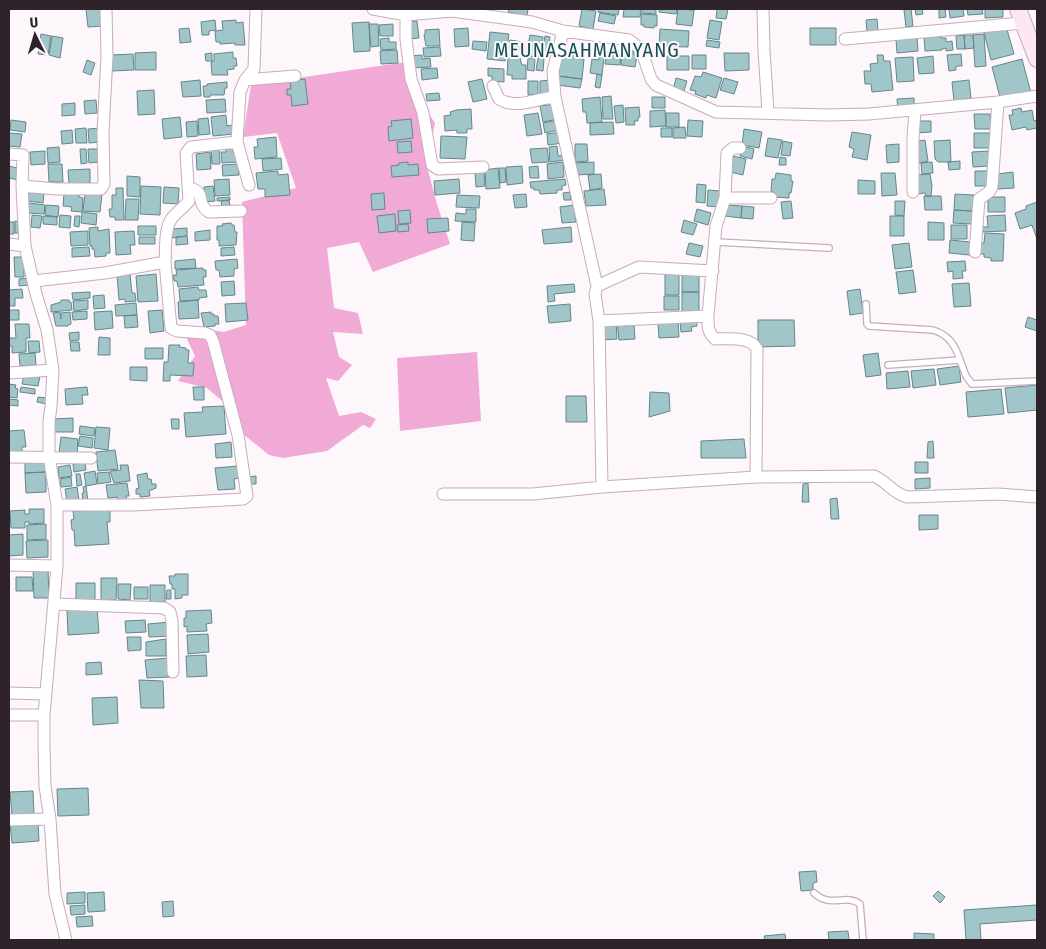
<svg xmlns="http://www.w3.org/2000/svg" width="1046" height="949" viewBox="0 0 1046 949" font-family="'Fira Sans Condensed',sans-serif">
<rect width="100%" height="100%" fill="#fdf6fa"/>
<path fill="#f1a9d5" d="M 406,62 L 412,90 L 435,123 L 426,163 L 437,204 L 450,244 L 373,272 L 359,242 L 327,248 L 334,308 L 358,313 L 363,334 L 333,332 L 339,357 L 352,365 L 338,381 L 326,378 L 339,416 L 361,412 L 376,419 L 370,428 L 363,425 L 327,451 L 283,458 L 269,455 L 237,429 L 227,405 L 207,388 L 178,381 L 195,356 L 181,326 L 224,332 L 246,325 L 242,202 L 296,188 L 277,133 L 243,137 L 251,85 Z
M 477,352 L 481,421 L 400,431 L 397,358 Z"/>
<path fill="#a1c6c9" stroke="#64878a" d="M 86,9 L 101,9 L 103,26 L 88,27 Z
M 509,9 L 528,9 L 527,16 L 508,12 Z
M 582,9 L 596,11 L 593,29 L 579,26 Z
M 599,9 L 619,9 L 618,15 L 598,12 Z
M 624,9 L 641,9 L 640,17 L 623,17 Z
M 642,9 L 656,9 L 656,14 L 642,13 Z
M 659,9 L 677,9 L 676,14 L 659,12 Z
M 678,9 L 694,10 L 692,26 L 676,24 Z
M 717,9 L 728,9 L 726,19 L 716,18 Z
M 911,9 L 913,26 L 906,27 L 904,10 Z
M 915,9 L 922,9 L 923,14 L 916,15 Z
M 939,9 L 963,9 L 964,16 L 950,18 L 949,9 L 945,10 L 946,17 L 939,18 Z
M 967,9 L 982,9 L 983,14 L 968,15 Z
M 985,9 L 1003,9 L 1003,17 L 985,18 Z
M 600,13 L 616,16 L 614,24 L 598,21 Z
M 641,14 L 657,15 L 657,26 L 654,26 L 654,28 L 644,27 L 644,25 L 641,25 Z
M 877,19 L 878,31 L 867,32 L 866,20 Z
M 215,20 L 216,30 L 209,31 L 209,35 L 202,35 L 201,22 Z
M 236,20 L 236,23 L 243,22 L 245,45 L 235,45 L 235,43 L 220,44 L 220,42 L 216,42 L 215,31 L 223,30 L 222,21 Z
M 710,20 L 722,22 L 719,40 L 707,38 Z
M 417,21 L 419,38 L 409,39 L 407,22 Z
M 369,22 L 370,51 L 354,52 L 352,23 Z
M 369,24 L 378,24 L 379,46 L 371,47 Z
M 393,24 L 393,36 L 380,36 L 379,25 Z
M 1006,26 L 1014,54 L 991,60 L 984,32 Z
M 189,28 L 191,42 L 180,43 L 179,29 Z
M 468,28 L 469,46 L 455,47 L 454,29 Z
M 810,28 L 836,28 L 836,45 L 810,45 Z
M 439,29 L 440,46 L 426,46 L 424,35 L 425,35 L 425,30 Z
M 660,29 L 689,31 L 688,47 L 659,46 Z
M 490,32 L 509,34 L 505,61 L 487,59 Z
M 41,34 L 51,36 L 48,55 L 38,54 Z
M 984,34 L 986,66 L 975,67 L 973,35 Z
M 530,35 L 543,37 L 542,48 L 528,45 Z
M 964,35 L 965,49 L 957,49 L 956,36 Z
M 964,35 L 973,35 L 974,48 L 965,49 Z
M 52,36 L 63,38 L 60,58 L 49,55 Z
M 545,36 L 550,37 L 548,51 L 543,50 Z
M 941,36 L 941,38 L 946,38 L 946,42 L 952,41 L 953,50 L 946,51 L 946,48 L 942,49 L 942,50 L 925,51 L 924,37 Z
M 917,37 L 918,51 L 897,53 L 896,39 Z
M 389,38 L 389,42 L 396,42 L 396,49 L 381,50 L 380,39 Z
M 510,40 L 523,42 L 522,50 L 509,49 Z
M 707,40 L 720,42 L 719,48 L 706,46 Z
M 473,41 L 487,42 L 486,51 L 472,49 Z
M 440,47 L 441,56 L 424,57 L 423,48 Z
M 527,47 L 539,49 L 538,57 L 526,56 Z
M 397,50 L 398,63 L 381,64 L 380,51 Z
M 612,50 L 619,51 L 618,54 L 621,54 L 620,65 L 605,64 L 607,52 L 612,53 Z
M 628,51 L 634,52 L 634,55 L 637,55 L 635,67 L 621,65 L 622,53 L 627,54 Z
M 156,52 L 156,70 L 135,70 L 135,53 Z
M 233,52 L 233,58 L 236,58 L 237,66 L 234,66 L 234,69 L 227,70 L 228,75 L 212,75 L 211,62 L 214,61 L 214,54 Z
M 568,52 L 581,54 L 581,59 L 584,59 L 582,79 L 558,76 L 561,56 L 567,57 Z
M 212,53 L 212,61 L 206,61 L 205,54 Z
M 724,53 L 749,53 L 749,70 L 725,71 Z
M 133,54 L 134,70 L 112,71 L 111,55 Z
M 961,54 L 962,66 L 956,66 L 956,70 L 949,71 L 947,55 Z
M 422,55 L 422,59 L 430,58 L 431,67 L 412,68 L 409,56 Z
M 692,55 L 706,55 L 706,69 L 692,69 Z
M 877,55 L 883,55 L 884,61 L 890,61 L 893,90 L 872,92 L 871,84 L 865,84 L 864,71 L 871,71 L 870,64 L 878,63 Z
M 667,56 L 689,56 L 689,70 L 667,70 Z
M 933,56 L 934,73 L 919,74 L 917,58 Z
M 599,57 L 604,57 L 602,75 L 590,73 L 592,59 L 599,60 Z
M 913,57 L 914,81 L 897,82 L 895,58 Z
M 508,58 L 520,58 L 522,65 L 526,65 L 526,79 L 512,79 L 512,75 L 507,75 Z
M 528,58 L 535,59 L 534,71 L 527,70 Z
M 538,58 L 544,59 L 543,71 L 536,70 Z
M 1022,59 L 1031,93 L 1001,101 L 992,67 Z
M 87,60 L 95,63 L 91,75 L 83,72 Z
M 437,68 L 438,78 L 422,80 L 421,69 Z
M 488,68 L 504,69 L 504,82 L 492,81 L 492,76 L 488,76 Z
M 703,72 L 722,78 L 716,98 L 707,95 L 706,98 L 695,94 L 696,91 L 690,90 L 695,76 L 701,77 Z
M 597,74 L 602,75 L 600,88 L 595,87 Z
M 558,76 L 582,79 L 580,88 L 557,85 Z
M 676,78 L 687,81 L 683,94 L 673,91 Z
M 724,78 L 738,82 L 734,94 L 720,90 Z
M 305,79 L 308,104 L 292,106 L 291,95 L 287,95 L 287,89 L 291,89 L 290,81 Z
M 482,79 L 487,99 L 473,102 L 468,82 Z
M 200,80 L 201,96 L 183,97 L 181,82 Z
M 551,80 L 552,93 L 540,94 L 540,81 Z
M 969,80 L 971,98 L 954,101 L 952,82 Z
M 528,81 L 538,81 L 538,95 L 528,95 Z
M 227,82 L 227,88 L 225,88 L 224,95 L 210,95 L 210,97 L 204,97 L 203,86 L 207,86 L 207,84 Z
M 154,90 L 155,114 L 138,115 L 137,91 Z
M 439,93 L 440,100 L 427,101 L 426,94 Z
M 611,96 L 613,119 L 603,119 L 602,97 Z
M 600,97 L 602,122 L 587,123 L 586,112 L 583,112 L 582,99 Z
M 652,97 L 665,97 L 665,108 L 652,108 Z
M 914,98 L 914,105 L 898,111 L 897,99 Z
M 225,99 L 226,112 L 207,113 L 206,100 Z
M 96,100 L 97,113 L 85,114 L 84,101 Z
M 75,103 L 75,115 L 62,116 L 62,104 Z
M 556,104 L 558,119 L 543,122 L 540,106 Z
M 623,105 L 624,122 L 616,123 L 614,106 Z
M 639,107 L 640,117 L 638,117 L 638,121 L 634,121 L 635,125 L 626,125 L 625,108 Z
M 1021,108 L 1022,112 L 1032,110 L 1034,121 L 1037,120 L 1037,128 L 1027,130 L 1026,127 L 1012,130 L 1009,115 L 1013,115 L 1012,110 Z
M 471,109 L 472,129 L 467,129 L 467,133 L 457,133 L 457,130 L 445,131 L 444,116 L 451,115 L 450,112 L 456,110 Z
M 665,110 L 666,126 L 650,127 L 650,111 Z
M 538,113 L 542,134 L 527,136 L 524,115 Z
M 666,113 L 679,113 L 679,127 L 666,127 Z
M 974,114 L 990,114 L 991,129 L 975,129 Z
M 226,115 L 227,126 L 233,125 L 234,134 L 213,136 L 211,117 Z
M 180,117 L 182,137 L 164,139 L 162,119 Z
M 208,118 L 210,134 L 199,135 L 198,119 Z
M 411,119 L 413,138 L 389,141 L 388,127 L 392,126 L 391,121 Z
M 11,120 L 26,122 L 25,132 L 10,130 Z
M 558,120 L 559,130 L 545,133 L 543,123 Z
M 688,120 L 703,121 L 702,137 L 687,136 Z
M 197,121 L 198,136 L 187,137 L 186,122 Z
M 916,121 L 931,121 L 931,132 L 916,133 Z
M 613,122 L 614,134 L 590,135 L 590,123 Z
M 685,127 L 686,138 L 673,138 L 673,128 Z
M 86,128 L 87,143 L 76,143 L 75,129 Z
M 100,128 L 101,142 L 89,143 L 88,129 Z
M 661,128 L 672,128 L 672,137 L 661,137 Z
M 744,129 L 762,132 L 759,148 L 742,145 Z
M 72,130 L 73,143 L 62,144 L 61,131 Z
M 562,132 L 563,143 L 548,145 L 547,134 Z
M 852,132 L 871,135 L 867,160 L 852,157 L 854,149 L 849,147 Z
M 9,133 L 22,134 L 20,147 L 9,146 Z
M 974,133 L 990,133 L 991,148 L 974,148 Z
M 441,136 L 467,137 L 465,159 L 440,158 Z
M 276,137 L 277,157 L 255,159 L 254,147 L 258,147 L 257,139 Z
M 768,138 L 782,140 L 778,158 L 765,156 Z
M 925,140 L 928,161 L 919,163 L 912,142 Z
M 950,140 L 951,162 L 938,162 L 935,159 L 934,141 Z
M 411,141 L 412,152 L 398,153 L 397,142 Z
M 783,141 L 792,143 L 790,156 L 781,155 Z
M 575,144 L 587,144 L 588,161 L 575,162 Z
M 899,144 L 899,162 L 887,163 L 886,145 Z
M 557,146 L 558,156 L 566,155 L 566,160 L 550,162 L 549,147 Z
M 742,146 L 754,149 L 752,159 L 740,156 Z
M 59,147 L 60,162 L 48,163 L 47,148 Z
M 219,147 L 220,164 L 212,164 L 211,148 Z
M 232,148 L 233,151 L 236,151 L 237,162 L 222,163 L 221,152 L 226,152 L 226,149 Z
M 547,148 L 549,162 L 532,163 L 530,149 Z
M 80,149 L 86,149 L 87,163 L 81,164 Z
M 88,149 L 99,149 L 99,162 L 89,163 Z
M 45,151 L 45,164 L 31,165 L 30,152 Z
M 990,151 L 990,166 L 973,167 L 972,152 Z
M 210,152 L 211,169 L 197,170 L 196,154 Z
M 733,156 L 746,159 L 743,175 L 730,172 Z
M 780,157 L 786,158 L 786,165 L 779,165 Z
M 281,158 L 282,169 L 263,171 L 262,159 Z
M 960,161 L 960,169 L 949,170 L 948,162 Z
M 408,162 L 408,165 L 418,164 L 419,175 L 392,177 L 391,166 L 399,165 L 399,163 Z
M 563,162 L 564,177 L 548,179 L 547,164 Z
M 594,162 L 594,174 L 576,175 L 575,163 Z
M 932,162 L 933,173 L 922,174 L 921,163 Z
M 48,164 L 62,164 L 63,182 L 49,182 Z
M 238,164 L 239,175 L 223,176 L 222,165 Z
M 9,166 L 21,169 L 18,180 L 9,178 Z
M 522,166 L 523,183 L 507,185 L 506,167 Z
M 538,166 L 539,178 L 530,178 L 529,167 Z
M 498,168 L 500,188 L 486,189 L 485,170 Z
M 499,168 L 505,168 L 506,182 L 500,183 Z
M 90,169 L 90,183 L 69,184 L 68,170 Z
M 278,171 L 278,175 L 288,174 L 290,195 L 265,197 L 265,189 L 258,189 L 256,173 Z
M 975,171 L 989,171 L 989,186 L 975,186 Z
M 484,172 L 485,186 L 476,187 L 475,173 Z
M 1013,172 L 1014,188 L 998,189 L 997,174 Z
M 776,173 L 791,175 L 791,181 L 793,181 L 791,193 L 789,193 L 789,198 L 774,197 L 774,192 L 771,192 L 772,179 L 775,179 Z
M 881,173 L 895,173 L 897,195 L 882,196 Z
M 601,174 L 602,188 L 590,190 L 588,175 Z
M 930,174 L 932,186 L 931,196 L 926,196 L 925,193 L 917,194 L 916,175 Z
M 127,176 L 140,177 L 140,197 L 127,196 Z
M 229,179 L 230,195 L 215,196 L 214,180 Z
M 459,179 L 460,193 L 435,195 L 434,181 Z
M 565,179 L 566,185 L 562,186 L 562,190 L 557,190 L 557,193 L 540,194 L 539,190 L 534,190 L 534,188 L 531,188 L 530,182 Z
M 858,180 L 875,181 L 875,194 L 858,194 Z
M 697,184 L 706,185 L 705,203 L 696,202 Z
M 141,186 L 161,187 L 160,215 L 140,214 Z
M 213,186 L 215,201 L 205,202 L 204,187 Z
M 164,187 L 179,188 L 178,204 L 163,203 Z
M 116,188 L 123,188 L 124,220 L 115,220 L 115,217 L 110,217 L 109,209 L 112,209 L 112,195 L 116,195 Z
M 604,189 L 606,205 L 586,206 L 584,191 Z
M 708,190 L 720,191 L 719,207 L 707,206 Z
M 29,191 L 44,192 L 43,203 L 28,201 Z
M 570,192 L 571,200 L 564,200 L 563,193 Z
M 64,193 L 79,195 L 79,197 L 83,198 L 82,212 L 71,211 L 72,207 L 63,206 Z
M 85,193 L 102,194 L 100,212 L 83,211 Z
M 384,193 L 385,209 L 372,210 L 371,194 Z
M 526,194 L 527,207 L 515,208 L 513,195 Z
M 955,194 L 974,195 L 973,211 L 954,210 Z
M 457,195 L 480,196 L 479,208 L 456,207 Z
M 924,196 L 941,196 L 942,210 L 925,210 Z
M 230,197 L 230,200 L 217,201 L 217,198 Z
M 988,197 L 1005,197 L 1005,212 L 988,212 Z
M 126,199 L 139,199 L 138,220 L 125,220 Z
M 229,200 L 230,207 L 222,207 L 221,201 Z
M 791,201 L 793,218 L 783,219 L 781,202 Z
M 895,201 L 905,201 L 904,216 L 895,215 Z
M 1037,202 L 1037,239 L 1032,225 L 1020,229 L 1015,213 L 1026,209 L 1026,206 Z
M 29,203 L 45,205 L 44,214 L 28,213 Z
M 46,205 L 59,206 L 58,217 L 45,215 Z
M 574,205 L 576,222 L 562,223 L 560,207 Z
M 726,205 L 742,206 L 741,218 L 725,216 Z
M 742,206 L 754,207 L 753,219 L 741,218 Z
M 466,209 L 476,209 L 476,222 L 455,221 L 456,213 L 466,214 Z
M 697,209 L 711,213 L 708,225 L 694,221 Z
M 410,210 L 411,223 L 399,224 L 398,211 Z
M 954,210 L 973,211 L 972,224 L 953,223 Z
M 82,212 L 97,214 L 96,225 L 81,223 Z
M 395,214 L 396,231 L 379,233 L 377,216 Z
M 32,215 L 42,216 L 40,228 L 31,227 Z
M 60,215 L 71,216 L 70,228 L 59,227 Z
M 1005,215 L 1006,231 L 982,232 L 982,227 L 988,227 L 987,216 Z
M 43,216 L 57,217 L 57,225 L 43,224 Z
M 75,216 L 80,216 L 79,227 L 74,226 Z
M 890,216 L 904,216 L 904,236 L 890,236 Z
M 448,218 L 449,231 L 428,233 L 427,219 Z
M 684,220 L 697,224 L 693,235 L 681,232 Z
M 15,221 L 23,222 L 23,233 L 15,233 Z
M 9,222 L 14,222 L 14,234 L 9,234 Z
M 462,222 L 475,223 L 474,241 L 461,240 Z
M 928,222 L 944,223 L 944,240 L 928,240 Z
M 231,223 L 232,225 L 234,225 L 235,232 L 237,232 L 236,245 L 219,246 L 219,240 L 217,240 L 217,226 L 223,226 L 222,224 Z
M 408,224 L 409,231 L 398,232 L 397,225 Z
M 951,225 L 967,225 L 967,239 L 951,239 Z
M 138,226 L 156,226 L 156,235 L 138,235 Z
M 98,227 L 98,231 L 109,229 L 110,253 L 106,253 L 106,256 L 95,257 L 94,249 L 92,249 L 92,246 L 90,246 L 89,228 Z
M 571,227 L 572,242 L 544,244 L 542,230 Z
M 187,228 L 187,236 L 172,238 L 171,229 Z
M 210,230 L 210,240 L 195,241 L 195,232 Z
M 88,231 L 88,245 L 71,246 L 70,232 Z
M 134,231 L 135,245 L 130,245 L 131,254 L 116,255 L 115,232 Z
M 985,233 L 1004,234 L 1003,261 L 991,261 L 991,258 L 984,257 L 984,254 L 979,254 L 979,243 L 984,243 Z
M 187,236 L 188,244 L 176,245 L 176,237 Z
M 139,237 L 155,237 L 155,244 L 139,244 Z
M 950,240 L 970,242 L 970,255 L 949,253 Z
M 689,243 L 703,246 L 700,257 L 686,254 Z
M 909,243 L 912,267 L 895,269 L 892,245 Z
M 89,247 L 90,256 L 72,257 L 72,248 Z
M 234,247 L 235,255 L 221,256 L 221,248 Z
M 14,257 L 23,257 L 27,266 L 24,266 L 24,277 L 15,277 Z
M 195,259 L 196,268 L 175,269 L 175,261 Z
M 237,259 L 238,268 L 234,269 L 234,276 L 220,277 L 219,270 L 216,270 L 215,261 Z
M 965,261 L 966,271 L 962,271 L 963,278 L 953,279 L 953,271 L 948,272 L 947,262 Z
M 203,268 L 203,270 L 206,270 L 206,277 L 203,277 L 204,285 L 178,287 L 177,281 L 174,281 L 173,275 L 177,275 L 176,270 Z
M 913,270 L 916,292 L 899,294 L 896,272 Z
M 130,274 L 132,293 L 135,293 L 136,301 L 125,302 L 125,299 L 119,300 L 117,275 Z
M 156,274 L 158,301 L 138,302 L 136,276 Z
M 665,274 L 679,274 L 679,295 L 665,295 Z
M 682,275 L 699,275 L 699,292 L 682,292 Z
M 29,278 L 29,285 L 19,286 L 19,279 Z
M 234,281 L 235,295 L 222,296 L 221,282 Z
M 969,283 L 971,306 L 954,307 L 952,284 Z
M 574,284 L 575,292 L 554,294 L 555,301 L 548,302 L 547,286 Z
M 198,287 L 199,290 L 206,290 L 207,297 L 199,298 L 199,300 L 180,301 L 179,289 Z
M 22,289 L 23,298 L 15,298 L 15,306 L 9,306 L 9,290 Z
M 860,289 L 863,313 L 850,315 L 847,291 Z
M 90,292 L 90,298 L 73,300 L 72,293 Z
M 682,292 L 699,292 L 699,312 L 682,312 Z
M 104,295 L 105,308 L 94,309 L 93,296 Z
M 664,296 L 679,296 L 679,310 L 664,310 Z
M 61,300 L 69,300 L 69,302 L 71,302 L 72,310 L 51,312 L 51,305 L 61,302 Z
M 88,300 L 88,309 L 74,311 L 73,301 Z
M 198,300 L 199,318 L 179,319 L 178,302 Z
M 136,303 L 137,315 L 116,316 L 115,305 Z
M 246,303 L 248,320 L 226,322 L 225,304 Z
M 570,304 L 571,321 L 549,323 L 547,306 Z
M 9,310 L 19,310 L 19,320 L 9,320 Z
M 162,310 L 164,331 L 150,333 L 148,311 Z
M 87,311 L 87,319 L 73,320 L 72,312 Z
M 112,311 L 113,328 L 95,330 L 94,312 Z
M 60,312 L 61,319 L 61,313 L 70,312 L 71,324 L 68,325 L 68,326 L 56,326 L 53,313 Z
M 211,312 L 211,314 L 214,314 L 214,316 L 218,316 L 219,324 L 215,324 L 215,326 L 204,327 L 201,313 Z
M 137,315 L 138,327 L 125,328 L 124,316 Z
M 1028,317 L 1037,320 L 1037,331 L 1025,327 Z
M 696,319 L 697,326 L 691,327 L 692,331 L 681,332 L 680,321 Z
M 625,320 L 625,326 L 634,325 L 635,339 L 619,340 L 617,321 Z
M 758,320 L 794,320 L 795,346 L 758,347 Z
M 678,321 L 679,337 L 659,338 L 658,323 Z
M 616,322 L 617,339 L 602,340 L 601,323 Z
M 15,324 L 29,324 L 30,338 L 26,338 L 26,352 L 12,353 L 12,346 L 9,346 L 9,338 L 16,338 Z
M 79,332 L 79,340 L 70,341 L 69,333 Z
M 99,337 L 110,338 L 110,355 L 98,355 Z
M 28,341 L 39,341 L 40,352 L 29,353 Z
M 70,342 L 79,342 L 80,351 L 71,351 Z
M 169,345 L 180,345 L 179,347 L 186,348 L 186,350 L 189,350 L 188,363 L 194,363 L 193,376 L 170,375 L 170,381 L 163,381 L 164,362 L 168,362 Z
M 145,348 L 163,348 L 163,359 L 145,359 Z
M 35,353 L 36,365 L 20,366 L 19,354 Z
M 878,353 L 881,375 L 866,377 L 863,355 Z
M 959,366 L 961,382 L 940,385 L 937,369 Z
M 130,367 L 147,367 L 147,381 L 130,380 Z
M 934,369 L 936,385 L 913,388 L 911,371 Z
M 908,371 L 910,387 L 887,389 L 886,373 Z
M 24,374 L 40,376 L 38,386 L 22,384 Z
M 9,384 L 16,385 L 15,388 L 18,389 L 17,398 L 9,397 Z
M 1037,385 L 1037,410 L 1008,413 L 1005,388 Z
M 21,387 L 35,389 L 35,394 L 20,392 Z
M 87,387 L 88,395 L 82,395 L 83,404 L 66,405 L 65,389 Z
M 193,387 L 204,387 L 204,400 L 194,400 Z
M 1001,389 L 1004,414 L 968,417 L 966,392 Z
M 650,392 L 669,393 L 670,411 L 649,417 Z
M 566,396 L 586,396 L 587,422 L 566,422 Z
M 38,397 L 47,398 L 47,404 L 37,402 Z
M 9,399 L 18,400 L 18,406 L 9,405 Z
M 224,406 L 226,434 L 186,437 L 184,413 L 203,412 L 202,407 Z
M 73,418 L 73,432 L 54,432 L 54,419 Z
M 171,419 L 179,419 L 179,429 L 172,429 Z
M 80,426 L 95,428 L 94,436 L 79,434 Z
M 96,427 L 110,428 L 108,450 L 94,448 Z
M 24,430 L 26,447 L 22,447 L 22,452 L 9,453 L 9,431 Z
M 80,436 L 93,438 L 92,448 L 78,446 Z
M 61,437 L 78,439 L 77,455 L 59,453 Z
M 744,439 L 746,458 L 701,458 L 701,441 Z
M 933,441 L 934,458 L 927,458 L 928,442 Z
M 231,442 L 232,457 L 216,458 L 215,444 Z
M 115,450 L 118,469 L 98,471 L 96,452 Z
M 45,460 L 46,472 L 25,473 L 25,461 Z
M 85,462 L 86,470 L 74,472 L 73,464 Z
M 915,462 L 928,462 L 928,473 L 915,473 Z
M 70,465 L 72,476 L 59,478 L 58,467 Z
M 120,465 L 128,465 L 130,481 L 114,483 L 110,471 L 121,470 Z
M 238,466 L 239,478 L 234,479 L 235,489 L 218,490 L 215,468 Z
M 95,471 L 97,484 L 86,486 L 84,473 Z
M 46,472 L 46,492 L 26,493 L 25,473 Z
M 109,472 L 111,482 L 98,484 L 97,473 Z
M 147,473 L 148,479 L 151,479 L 152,484 L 156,484 L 156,488 L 149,491 L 150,496 L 140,497 L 140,494 L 136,494 L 136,489 L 139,488 L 137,475 Z
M 76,474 L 80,474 L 82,485 L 77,486 Z
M 256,476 L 256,484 L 248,484 L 248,477 Z
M 71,477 L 72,486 L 61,487 L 60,479 Z
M 930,478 L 930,488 L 915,489 L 915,479 Z
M 127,483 L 129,496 L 126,496 L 127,500 L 118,501 L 117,497 L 108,498 L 106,485 Z
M 808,483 L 809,502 L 802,502 L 803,484 Z
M 86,486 L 88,501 L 83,502 L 82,493 L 84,493 L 83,487 Z
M 77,487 L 79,500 L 67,501 L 65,489 Z
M 837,498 L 839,519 L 831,519 L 830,499 Z
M 29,509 L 44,509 L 44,523 L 29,524 L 29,522 L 25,522 L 25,528 L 11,528 L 10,511 L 25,510 L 25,514 L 29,514 Z
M 110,510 L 110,522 L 107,522 L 109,544 L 75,546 L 74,530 L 72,530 L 71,520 L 74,519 L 73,511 Z
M 919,515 L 938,515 L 938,529 L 919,530 Z
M 46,524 L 46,539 L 27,540 L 27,525 Z
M 23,534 L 23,555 L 9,556 L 9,535 Z
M 48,540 L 48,557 L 27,558 L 26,541 Z
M 33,569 L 48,569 L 49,598 L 34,598 Z
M 175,574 L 188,574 L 188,595 L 182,595 L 182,598 L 175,599 L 175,589 L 172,589 L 172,584 L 170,584 L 169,576 L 175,576 Z
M 16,577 L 32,577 L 33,591 L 16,591 Z
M 101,578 L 117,578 L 116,600 L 110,600 L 110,603 L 101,603 Z
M 76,583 L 95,583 L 95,602 L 76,602 Z
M 118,584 L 131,584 L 130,600 L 118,599 Z
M 150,585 L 165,585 L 165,602 L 150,602 Z
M 134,587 L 148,587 L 148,599 L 134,599 Z
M 167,590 L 171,590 L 171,599 L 166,599 Z
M 97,607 L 99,633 L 68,635 L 67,609 Z
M 211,610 L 212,623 L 206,624 L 207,631 L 187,632 L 187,626 L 184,627 L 184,618 L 186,618 L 186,611 Z
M 145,620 L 146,632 L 126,633 L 125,621 Z
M 170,622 L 171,636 L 149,637 L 148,624 Z
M 208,634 L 209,652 L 188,654 L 187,635 Z
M 127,637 L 141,637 L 141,650 L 128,651 Z
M 166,639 L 166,656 L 146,656 L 146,642 Z
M 206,655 L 207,676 L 187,677 L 186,656 Z
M 169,658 L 170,677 L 147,678 L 145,660 Z
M 101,662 L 102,674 L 86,675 L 86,663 Z
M 139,680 L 163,681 L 164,708 L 141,708 Z
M 117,697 L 118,723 L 93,725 L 92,698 Z
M 88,788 L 89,815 L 58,816 L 57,789 Z
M 33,791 L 34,814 L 12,816 L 10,792 Z
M 38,822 L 39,841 L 12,843 L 10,824 Z
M 816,871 L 817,882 L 813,883 L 813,890 L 801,891 L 799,872 Z
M 938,891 L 945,897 L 940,903 L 933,896 Z
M 85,892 L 85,903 L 67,904 L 67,893 Z
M 104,892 L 105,911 L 88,912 L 87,893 Z
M 173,901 L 174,916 L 163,917 L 162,902 Z
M 85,905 L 85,914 L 71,915 L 70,906 Z
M 1037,905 L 1037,920 L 980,924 L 981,940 L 966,940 L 964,910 Z
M 92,916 L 93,926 L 77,927 L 76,917 Z
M 848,931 L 849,940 L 829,940 L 828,932 Z
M 914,933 L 934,934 L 934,940 L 914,940 Z
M 785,934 L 786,940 L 765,940 L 764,936 Z"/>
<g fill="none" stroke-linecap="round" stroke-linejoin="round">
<g stroke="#c8abbc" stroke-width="8">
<path id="service" d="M 716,242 L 829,248
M 866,304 L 867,324 L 869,326 L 933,330 C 949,335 955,345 960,360
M 888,365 L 960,360 L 966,376 L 972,384 L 1037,381
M 814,893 C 831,909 845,893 860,904 L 863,940"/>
</g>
<g stroke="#c8abbc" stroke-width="13">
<path id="minor" d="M 373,9 L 406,15 L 452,11 L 532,22 L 563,31 L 629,40 L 641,49 L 651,79 L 656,85 L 716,112 L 827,115 L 869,114 L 998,102 L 1037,96
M 763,9 L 764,50 L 768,112
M 406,15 L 406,39 L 411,79 L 423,113 L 432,165 L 438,169 L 483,167
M 845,39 L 1022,23
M 245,80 L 295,76
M 493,86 L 499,99 C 517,110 537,98 555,97 L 553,71 L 563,31
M 555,97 L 597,286
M 237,142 L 249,185
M 740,148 L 733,148 L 727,153 L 725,198 L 716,226 L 708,316 C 708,325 707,332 715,339 C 728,339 750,336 757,349 L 756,477
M 9,154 L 23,155 L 22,186
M 189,188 C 208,192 194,202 209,212 L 241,211
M 913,192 L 913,138 L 915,110
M 725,198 L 771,198
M 9,244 L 25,246 L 36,294 L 47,330 L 53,370 L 51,407 L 49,421 L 49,456 L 57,505 L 57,566 L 44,715 L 44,745 L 45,786 L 50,819 L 55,894 L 66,940
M 25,246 L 22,186 L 57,189 L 101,189 L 104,184 L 103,132 L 107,56 L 106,9
M 975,252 L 979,199 L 989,192 L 992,187 L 998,102
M 34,281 L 105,273 L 165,262 C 166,249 164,229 172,218 C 177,212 184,207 189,201 L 186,153 L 191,147 L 237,142 L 240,92 L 245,80 L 254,69 L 256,9
M 599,321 L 708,316
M 9,373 L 53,370
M 9,457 L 91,458
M 602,487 L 599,321 L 595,294 L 597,286 L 639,267 L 713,271
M 443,494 L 533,494 L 602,487 L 756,477 L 874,476 C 888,482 892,493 907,497 L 998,494 L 1037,497
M 57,505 L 134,505 L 243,499 L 247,496 L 238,435 L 213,341 L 210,335 L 205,333 L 177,331 L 171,328 L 165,262
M 9,565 L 57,566
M 55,604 L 164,608 L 170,612 L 172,621 L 173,672
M 9,693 L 46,694
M 9,715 L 44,715
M 9,820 L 50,819"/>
</g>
<g stroke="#c8abbc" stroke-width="18">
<path id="secondary" d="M 1018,9 L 1037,59"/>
</g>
<use href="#service" stroke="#fff" stroke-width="5.5"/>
<use href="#minor" stroke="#fff" stroke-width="11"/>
<use href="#secondary" stroke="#fee7f5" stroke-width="16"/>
</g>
<g text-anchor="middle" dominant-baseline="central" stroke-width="4" stroke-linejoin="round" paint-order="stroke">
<g font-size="20" letter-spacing="1" fill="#125054" stroke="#fdf6fa">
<text x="587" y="50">MEUNASAHMANYANG</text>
</g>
</g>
<rect width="1046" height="949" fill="none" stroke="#2e232a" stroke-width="20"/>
<g transform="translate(35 35) rotate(355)" stroke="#fdf6fa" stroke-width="4" paint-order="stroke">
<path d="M0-4L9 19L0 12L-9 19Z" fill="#2e232a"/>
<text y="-8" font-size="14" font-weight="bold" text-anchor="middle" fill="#2e232a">U</text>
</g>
</svg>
